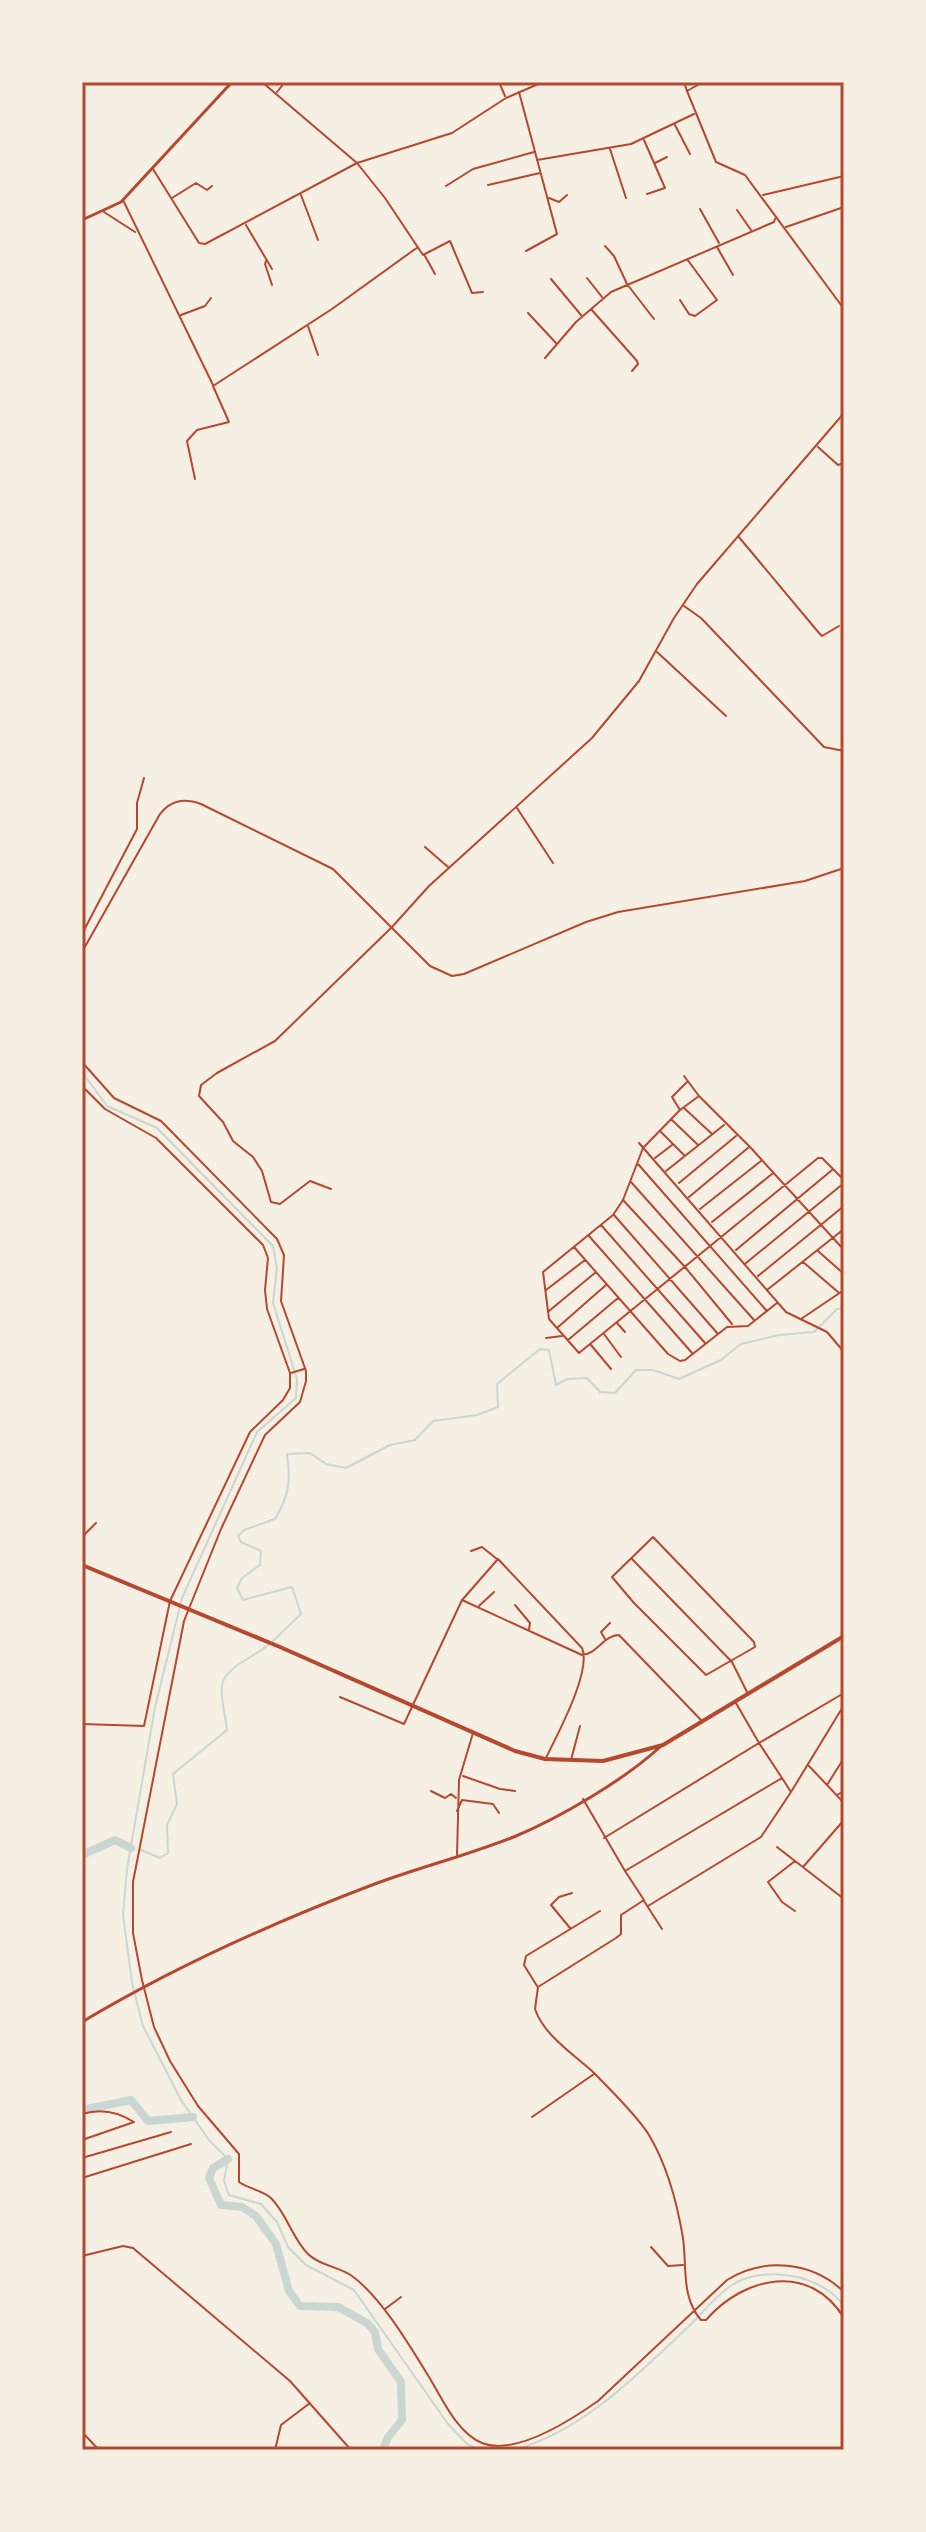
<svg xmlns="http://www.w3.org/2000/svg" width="926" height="2532" viewBox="0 0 926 2532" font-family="Raleway,sans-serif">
<rect width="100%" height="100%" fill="#f6efe4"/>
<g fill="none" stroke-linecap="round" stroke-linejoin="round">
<path stroke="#c9d6d2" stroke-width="2" d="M 82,1072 L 107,1106 L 157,1128 L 273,1246 L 277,1268 L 273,1303 L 297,1379 L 296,1398 L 257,1432 L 182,1598 L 155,1707 L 127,1869 L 123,1915 L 132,1983 L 143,2026 L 181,2100 L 209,2140 L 228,2159 L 224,2181 L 229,2195 L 261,2204 L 277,2222 L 288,2247 L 306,2265 L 354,2290 L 448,2424 L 467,2444 L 480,2450
M 273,1641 L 301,1614 L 292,1587 L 243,1600 L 237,1588 L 242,1578 L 260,1565 L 261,1551 L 241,1542 L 238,1536 L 244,1530 L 275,1519 C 289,1495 291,1482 287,1454 L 310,1453 L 326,1464 L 346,1468 L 390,1445 L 415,1440 L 433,1421 L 477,1415 L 498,1407 L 497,1384 L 540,1349 L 549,1350 L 556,1385 L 567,1379 L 587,1378 L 600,1392 L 615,1393 L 636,1370 L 653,1370 L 679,1379 L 721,1360 L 741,1344 L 779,1335 L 814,1332 L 837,1309 L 844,1308
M 141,1850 L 160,1858 L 168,1853 L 167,1825 L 177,1804 L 173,1774 L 227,1730 C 226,1718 220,1697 222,1686 C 224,1667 255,1657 268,1645
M 514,2450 C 584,2430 636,2376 688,2327 C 702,2314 716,2295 732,2285 C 765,2264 822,2275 844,2306"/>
<path stroke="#c9d6d2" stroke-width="8" d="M 82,1855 L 115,1840 L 131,1848
M 82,2110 L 131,2100 L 148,2121 L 193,2117
M 228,2159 L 213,2168 L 209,2178 L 221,2205 L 242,2207 L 256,2216 L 276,2244 L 289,2291 L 300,2306 L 338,2307 L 367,2323 L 375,2332 L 378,2349 L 401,2382 L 402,2420 L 388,2437 L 383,2450"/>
<path stroke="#b5482f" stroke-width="2" d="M 262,82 L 357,163 L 385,198 L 423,255 L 450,241 L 472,293 L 483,292
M 499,82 L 505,96
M 684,82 L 687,91
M 703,82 L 687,91 L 716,162 L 745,175 L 844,309
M 277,92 L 285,82
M 519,92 L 557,234 L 526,251
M 675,125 L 690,154
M 644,140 L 665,188 L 647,194
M 610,149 L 626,198
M 537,160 L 631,144 L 694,114
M 655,163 L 667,157
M 153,169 L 199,243 L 205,244 L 357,163 L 452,133 L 506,98 L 543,82
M 488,185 L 540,173
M 446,186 L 473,169 L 534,152
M 301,195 L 318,240
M 763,195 L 844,176
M 172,198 L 196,183 L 207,190 L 212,186
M 549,198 L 559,202 L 567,195
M 123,200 L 213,385
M 700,209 L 719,243
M 737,210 L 751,230
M 104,212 L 135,232
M 246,225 L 272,269
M 786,227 L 844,207
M 605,246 L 614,256 L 627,284 L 654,319
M 717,247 L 733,275
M 425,256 L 435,274
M 266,261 L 265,264 L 272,285
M 587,278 L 602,297
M 551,279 L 581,315
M 680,300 L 689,314 L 695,316 L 717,300 L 687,259
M 591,309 L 637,361 L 638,364 L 632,371
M 528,313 L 556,343
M 181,315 L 205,306 L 211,298
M 308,326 L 318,355
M 545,358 L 576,322 L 611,292 L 774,222 L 775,219
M 818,447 L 838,465 L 844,463
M 195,479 L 187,441 L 197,430 L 229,422 L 213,386 L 332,309 L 418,247
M 738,536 L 819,633 L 822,636 L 839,626
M 684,606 L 701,618 L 824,747 L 844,751
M 657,652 L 726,716
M 517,808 L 553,863
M 425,847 L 448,867
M 82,934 L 137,829 L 137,803 L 144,778
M 82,952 L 160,814 C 171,800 184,798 201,804 L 333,869 L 430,966 L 452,976 L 464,974 L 586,922 L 618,912 L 805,881 L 844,868
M 82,1062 L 114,1098 L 161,1121 L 277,1239 L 284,1255 L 281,1301 L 306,1371 L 306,1381 L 300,1402 L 265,1435 L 221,1529 L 184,1621 L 133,1882 L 133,1933 L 142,1980 L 154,2027 L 170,2061 L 198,2106 L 239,2154 L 239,2182 C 249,2189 262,2190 271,2198 C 287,2214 292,2238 308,2254 C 320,2266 338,2266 352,2276 C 381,2297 410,2346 429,2377 C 442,2398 457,2433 482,2443 C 515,2456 571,2420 598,2401 L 727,2280 C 764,2257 812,2261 844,2292
M 684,1076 L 699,1096 L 750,1147 L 844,1250
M 82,1086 L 105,1109 L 156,1138 L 263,1245 L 268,1258 L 265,1290 L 267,1309 L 290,1373 L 290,1388 L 283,1400 L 250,1432 L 170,1601 L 144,1726 L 82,1724
M 699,1096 L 680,1110 L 643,1148 L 623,1200 L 613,1215 L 543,1272 L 549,1319 L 579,1353 L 818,1158 L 822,1158 L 844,1180
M 684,1108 L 711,1133
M 680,1110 L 672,1097 L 687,1082
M 671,1119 L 697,1144
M 660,1131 L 684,1155
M 639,1143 L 786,1312 L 827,1332 L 844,1352
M 655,1158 L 672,1145
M 638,1164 L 766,1310
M 666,1171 L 724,1125
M 631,1182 L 754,1320
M 679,1183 L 736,1136
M 331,1189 L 310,1181 L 280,1204 L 271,1202 L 262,1171 L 253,1157 L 233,1141 L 223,1122 L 199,1096 L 201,1085 L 217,1073 L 275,1041 L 392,927 L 429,886 L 592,738 L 639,681 L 674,618 L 697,584 L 844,413
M 689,1197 L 749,1147
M 623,1200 L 685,1267 L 732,1324
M 700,1209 L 761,1161
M 614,1215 L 718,1334
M 712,1222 L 772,1174
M 601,1225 L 705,1343
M 589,1236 L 693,1354
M 574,1247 L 668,1354 L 680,1361 L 685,1360 L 727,1327 L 748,1326 L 777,1303
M 736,1250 L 832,1170
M 818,1251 L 844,1274
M 803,1262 L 838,1292
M 746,1263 L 844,1183
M 758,1276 L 844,1206
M 546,1290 L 585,1260
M 767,1290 L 844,1229
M 549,1311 L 596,1272
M 801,1319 L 844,1290
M 617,1323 L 625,1332
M 557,1328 L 606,1285
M 604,1334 L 621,1357
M 546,1338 L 562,1336
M 568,1340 L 618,1298
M 591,1345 L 611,1369
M 291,1373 L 304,1369
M 82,1537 L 96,1523
M 653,1537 L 754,1642 L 755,1647 L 706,1675 L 634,1603 L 612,1577 Z
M 471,1551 L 482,1547 L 497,1559
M 632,1559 L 732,1662 L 747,1692
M 463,1599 L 498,1559 L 582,1648 C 592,1671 557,1735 546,1758
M 515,1605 L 530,1623 L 529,1629
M 479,1606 L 494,1592
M 605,1639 L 601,1632 L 610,1623
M 340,1697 L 404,1724 L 462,1600 L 582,1655 C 597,1654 604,1635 619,1635 L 701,1720
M 736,1703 L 759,1743 L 844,1693
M 571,1760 L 580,1726
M 809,1766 L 844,1803
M 463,1776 L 500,1789 L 515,1791
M 782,1778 L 791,1792 L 844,1705
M 827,1785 L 844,1758
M 431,1791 L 445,1798 L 451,1794 L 456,1798
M 837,1795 L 844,1791
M 583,1799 L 625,1871
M 457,1811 L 462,1800 L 493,1804 L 499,1813
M 604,1838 L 759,1743 L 782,1778 L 625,1871 L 644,1900 L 621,1915 L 621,1934 L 616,1938 L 538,1987 L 535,2009 C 543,2034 573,2054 592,2071 C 605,2084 640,2120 649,2135 C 668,2167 677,2202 683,2238 C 687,2267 681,2297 701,2320 L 706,2320 C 744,2276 810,2262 844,2318
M 777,1847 L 844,1899
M 457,1855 L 459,1780 L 473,1733
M 803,1867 L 844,1820
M 644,1901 L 662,1929
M 648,1906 L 761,1837 L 791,1792
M 795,1911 L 782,1902 L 768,1882 L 795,1861
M 570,1928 L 551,1905 L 559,1897 L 572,1893
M 537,1986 L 524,1965 L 526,1956 L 600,1911
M 82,2114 C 101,2108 117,2111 134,2122 L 82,2140
M 532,2117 L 594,2074
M 82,2158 L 171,2132
M 82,2178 L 191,2144
M 651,2247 L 668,2266 L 683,2265
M 82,2256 L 123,2246 L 133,2248 L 290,2381 L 351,2450
M 385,2309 L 401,2297
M 82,2432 L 99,2450
M 275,2450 L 281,2425 L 310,2403"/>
<path stroke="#b5482f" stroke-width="3" d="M 82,220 L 121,202 L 232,82"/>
<path stroke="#b5482f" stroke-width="3" d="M 82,2022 C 174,1967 272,1923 372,1885 C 420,1867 469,1855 516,1836 C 561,1817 624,1780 660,1747"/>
<path stroke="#b5482f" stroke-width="4" d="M 82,1565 L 280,1647 L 515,1751 L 545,1759 L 603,1761 L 663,1745 L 844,1636"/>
</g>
<rect width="926" height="2532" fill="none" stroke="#f6efe4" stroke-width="168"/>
<rect x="84" y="84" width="758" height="2364" fill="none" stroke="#b5482f" stroke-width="3"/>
</svg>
